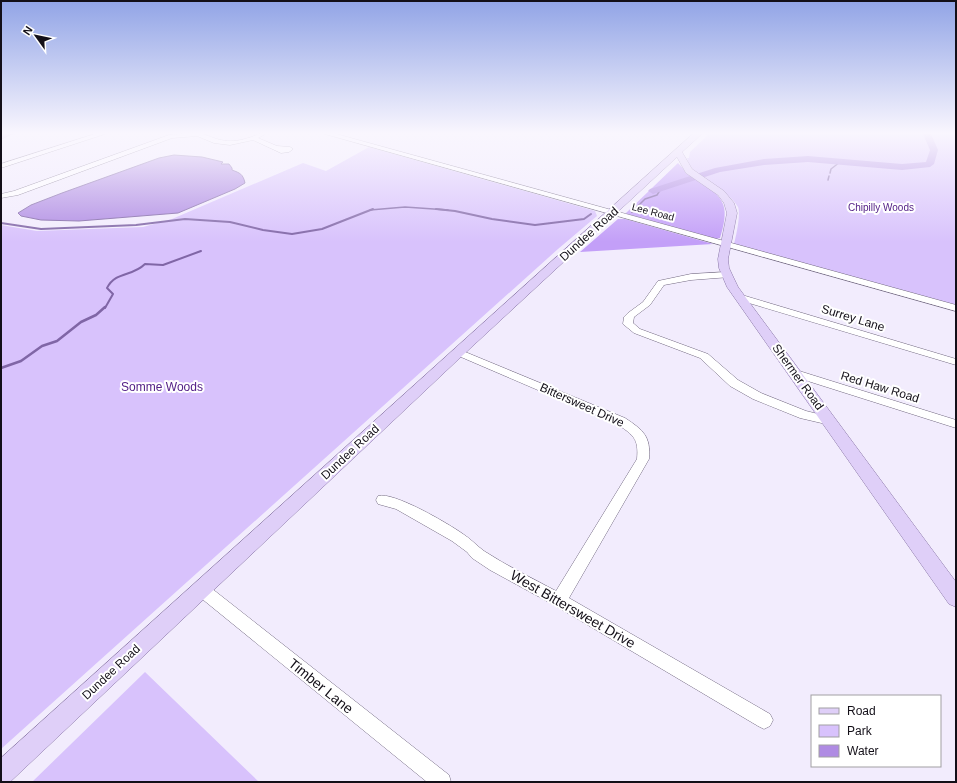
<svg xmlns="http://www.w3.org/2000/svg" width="957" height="783" viewBox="0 0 957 783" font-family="Helvetica,sans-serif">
<rect width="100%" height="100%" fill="#f2ecfd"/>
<path fill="#d8c2fc" d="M 711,132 L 956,132 L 956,305 L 734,244 C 736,236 741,215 738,207 C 727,187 691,179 687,158 L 689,158 L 690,152 Z
M 369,147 L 588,209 L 595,211 L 597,216 L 558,249 L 1,749 L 1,225 L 37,231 L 143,227 L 172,219 L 303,163 L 326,171 Z
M 145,672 L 259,782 L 32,782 Z"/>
<path fill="#c39ff8" d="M 678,163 C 690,177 717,188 723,204 C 727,214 723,228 720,238 L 716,239 L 627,215 L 626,213 Z
M 618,219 L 625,219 L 713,244 L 580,252 Z"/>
<path fill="#af8be3" stroke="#8066a6" d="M 174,155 L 202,157 L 223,162 L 221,164 L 229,164 L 232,168 L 232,170 C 240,173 243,174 245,183 L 235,189 L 178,213 L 79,221 L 41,220 L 21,216 L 18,213 L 31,205 L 62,193 L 159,158 Z"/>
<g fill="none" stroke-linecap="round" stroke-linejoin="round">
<path stroke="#8066a6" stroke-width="1.5" d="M 830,173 L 831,169 L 840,162
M 828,180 L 829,176
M 370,210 L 405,207 L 448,210
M 634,210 L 645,199 L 657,195 L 662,187"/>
<path stroke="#8066a6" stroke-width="2" d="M 436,209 L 455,211 L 492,219 L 535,225 L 584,219 L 591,214
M 632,212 L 635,209
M 1,223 L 41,229 L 136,225 L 185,219 L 230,222 L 263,230 L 292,234 L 322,229 L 373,209
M 105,308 L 113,294 L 107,288 C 116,271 132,277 145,264 L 163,265 L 201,251"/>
<path stroke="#8066a6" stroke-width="2.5" d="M 1,368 L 21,361 L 42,346 L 57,341 L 81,322 L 96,315 L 105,307"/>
<path fill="#af8be3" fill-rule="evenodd" d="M 924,132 L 932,132 L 931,134 L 938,150 L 934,164 L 930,167 L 902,170 L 808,162 L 764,165 L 720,172 L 653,194 L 648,191 L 650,189 L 715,168 L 764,159 L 808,156 L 902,164 L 926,162 L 930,150 L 923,134 Z"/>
<g stroke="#726981" stroke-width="1">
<path id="minor" d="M 101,132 L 111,132 L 1,168 L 1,164 Z
M 198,132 C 217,139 226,145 248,138 C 256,136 260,132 269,132 L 258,138 L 277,146 L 290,147 L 293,149 L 289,152 L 281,153 L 253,140 L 230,145 L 214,143 L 197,136 L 172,138 L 18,195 L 1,198 L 1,194 L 14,191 L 169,135 Z
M 318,132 L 329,132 L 956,305 L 956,311 Z
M 727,272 L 731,275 L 730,277 L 691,280 L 664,285 L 650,305 L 634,317 L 633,323 L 640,329 L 708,354 L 738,380 L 761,393 L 806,411 L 834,418 L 836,421 L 834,424 L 830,425 L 800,418 L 753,399 L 730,386 L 700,358 L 634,333 L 623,324 L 624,317 L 628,313 L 643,302 L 658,281 L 691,274 Z
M 742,295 L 956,359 L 956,365 L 739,300 L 737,298 L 739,296 Z
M 458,349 L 625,418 C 643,430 651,436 649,459 L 569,598 L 770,714 L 773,720 L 770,726 L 764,729 L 758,726 L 554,605 L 490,570 L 472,558 L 467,552 L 452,541 L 396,509 L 378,504 L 376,500 L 378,496 C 393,491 449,524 463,534 C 471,539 477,546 484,551 C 507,566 532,578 556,591 L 637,459 C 639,438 633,435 617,424 L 454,354 L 453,352 L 454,350 Z
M 796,370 L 956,420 L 956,428 L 792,376 L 791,374 L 792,372 Z
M 201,582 L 206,584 L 449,775 L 451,782 L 427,782 L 196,594 L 194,589 L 196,584 Z"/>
</g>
<g stroke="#8a77a7" stroke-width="1">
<path id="major" d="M 695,132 L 704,132 L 682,152 L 692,169 L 724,191 L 734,203 L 737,213 L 728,259 L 729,268 L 738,287 L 956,582 L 956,607 L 949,604 L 727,287 L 719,268 L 718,259 L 727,213 L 724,203 L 718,195 L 686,173 L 677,157 L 463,355 L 10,782 L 1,782 L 1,758 Z"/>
</g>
<g stroke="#8a77a7" stroke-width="1">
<path id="highway" d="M 3,132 L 16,132 L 1,139 L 1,133 Z"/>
</g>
<use href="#minor" fill="#fff" fill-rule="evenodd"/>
<use href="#major" fill="#dfcff8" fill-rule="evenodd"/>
<use href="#highway" fill="#caaff4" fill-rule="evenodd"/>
</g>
<linearGradient id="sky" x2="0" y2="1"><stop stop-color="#91a4e6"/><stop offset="0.55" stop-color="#f9f6fe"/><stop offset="1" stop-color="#f9f6fe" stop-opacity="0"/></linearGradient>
<rect width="957" height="242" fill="url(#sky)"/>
<g text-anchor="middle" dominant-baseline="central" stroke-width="4" stroke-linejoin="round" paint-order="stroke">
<g font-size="10" fill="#542187" stroke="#fff">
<text x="881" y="207">Chipilly Woods</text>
</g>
<g font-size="10" fill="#130f18" stroke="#fff">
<text transform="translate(653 212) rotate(15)">Lee Road</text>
</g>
<g font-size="12" fill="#130f18" stroke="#fff">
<text transform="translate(589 234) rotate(-42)">Dundee Road</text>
<text transform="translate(853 318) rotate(17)">Surrey Lane</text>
<text transform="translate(798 377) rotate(54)">Shermer Road</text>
<text transform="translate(880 387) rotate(17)">Red Haw Road</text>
<text transform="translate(582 405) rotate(24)">Bittersweet Drive</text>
<text transform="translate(350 452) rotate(-43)">Dundee Road</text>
<text transform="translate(111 672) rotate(-43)">Dundee Road</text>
</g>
<g font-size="12" fill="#542187" stroke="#fff">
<text x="162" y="387">Somme Woods</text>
</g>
<g font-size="14" fill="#130f18" stroke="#fff">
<text transform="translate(573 609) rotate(30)">West Bittersweet Drive</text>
<text transform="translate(321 686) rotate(39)">Timber Lane</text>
</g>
</g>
<rect width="957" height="783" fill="none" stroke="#130f18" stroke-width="4"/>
<rect x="811" y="695" width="130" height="72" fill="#ffffff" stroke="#a19fa3"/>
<rect x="819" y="708" width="20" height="6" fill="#dfcff8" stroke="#a19fa3"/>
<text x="847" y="715" font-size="12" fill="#130f18">Road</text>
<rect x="819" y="725" width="20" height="12" fill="#d8c2fc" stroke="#a19fa3"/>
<text x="847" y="735" font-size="12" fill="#130f18">Park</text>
<rect x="819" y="745" width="20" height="12" fill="#af8be3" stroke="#a19fa3"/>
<text x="847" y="755" font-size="12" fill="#130f18">Water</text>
<g transform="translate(36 36) rotate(303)" stroke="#ffffff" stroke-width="3" paint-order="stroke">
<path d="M0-3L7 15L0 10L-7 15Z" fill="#130f18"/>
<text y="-6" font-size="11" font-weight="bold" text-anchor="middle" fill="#130f18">N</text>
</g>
</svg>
